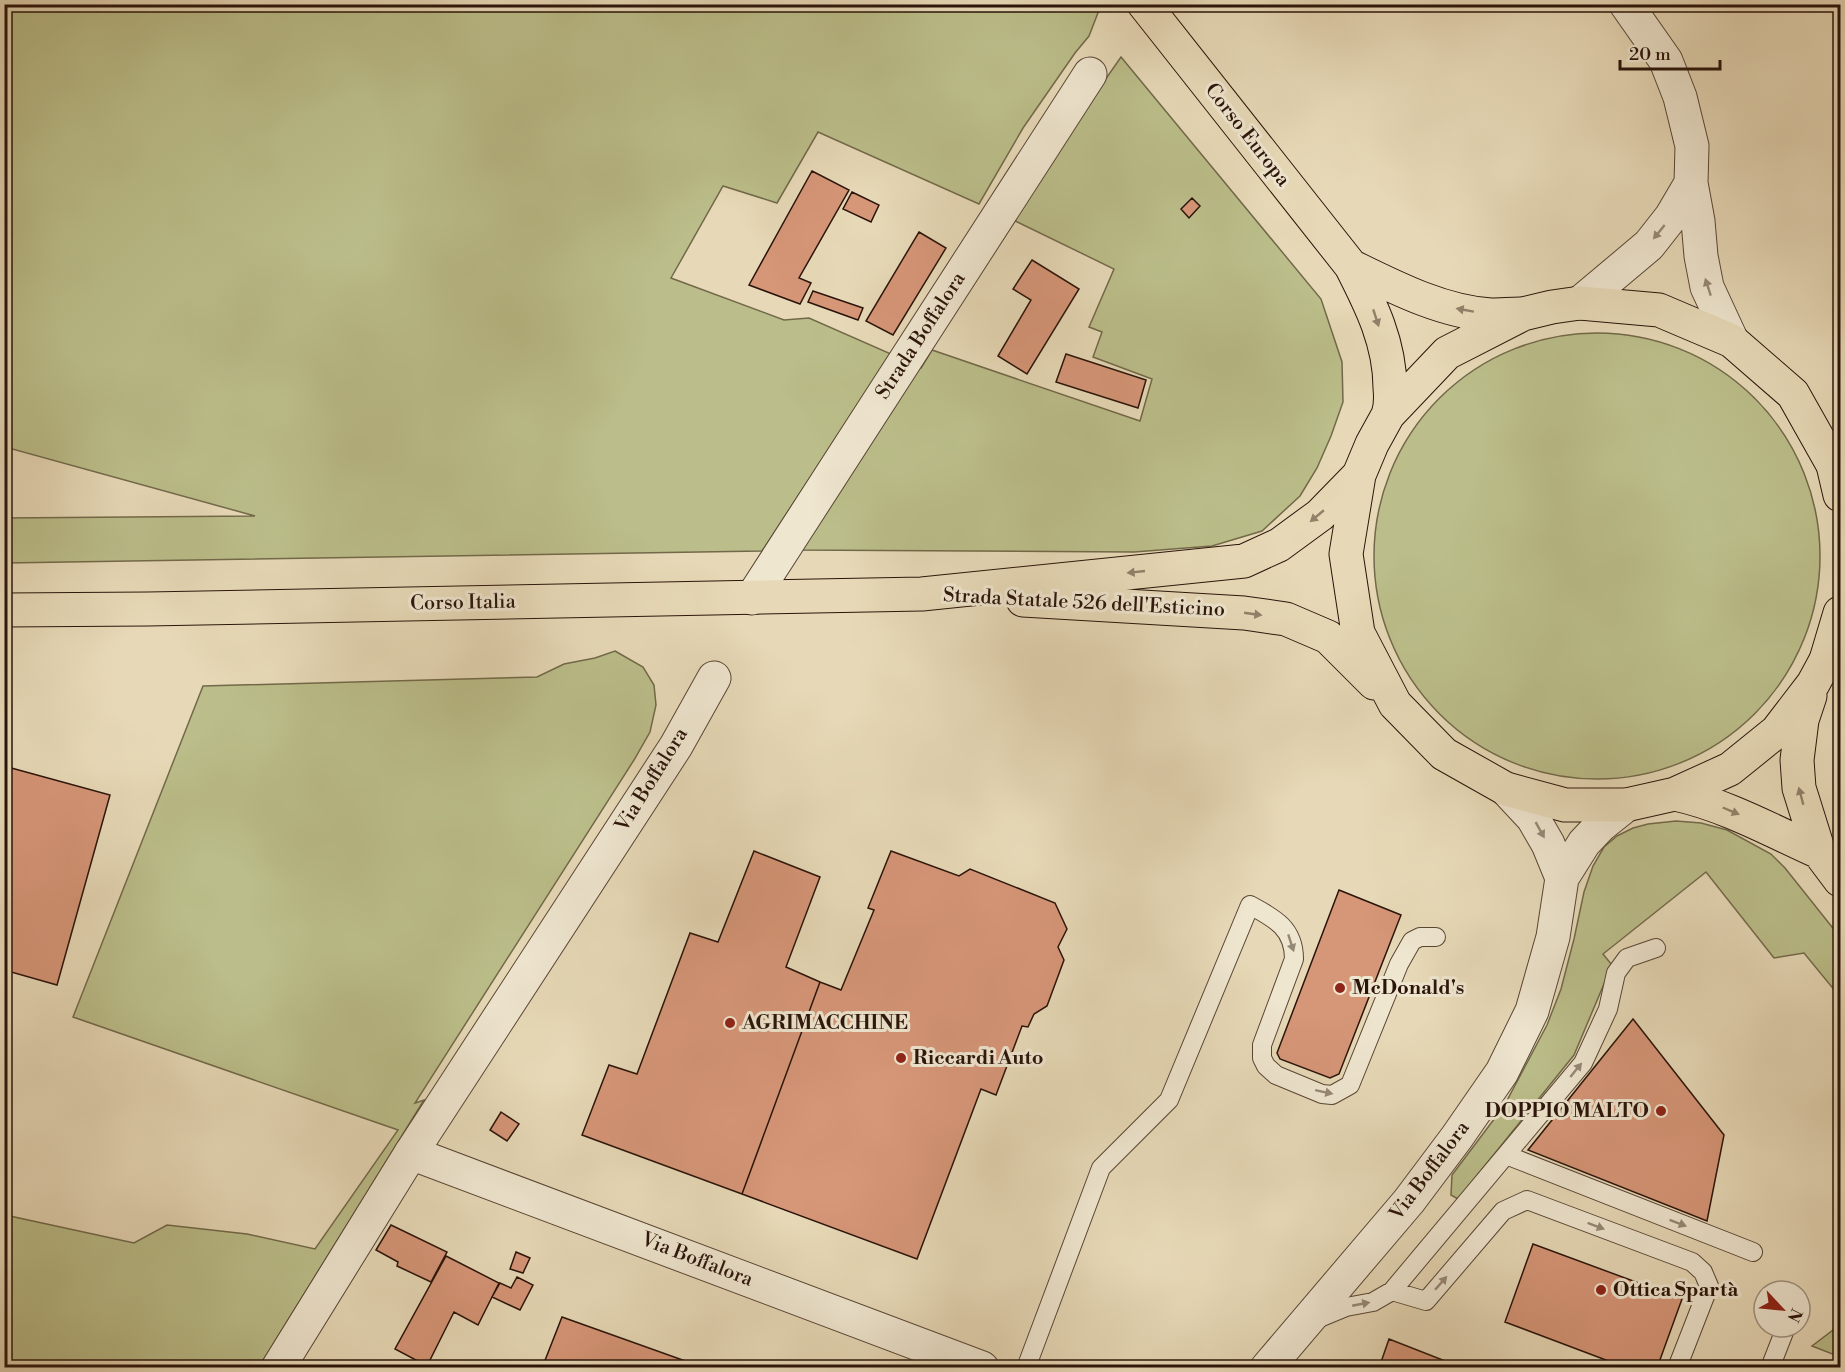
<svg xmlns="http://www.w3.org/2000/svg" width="1845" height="1372" viewBox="0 0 1845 1372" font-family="'Libre Bodoni',serif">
<rect width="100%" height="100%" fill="#e7d9b7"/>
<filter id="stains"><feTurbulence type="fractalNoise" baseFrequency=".00333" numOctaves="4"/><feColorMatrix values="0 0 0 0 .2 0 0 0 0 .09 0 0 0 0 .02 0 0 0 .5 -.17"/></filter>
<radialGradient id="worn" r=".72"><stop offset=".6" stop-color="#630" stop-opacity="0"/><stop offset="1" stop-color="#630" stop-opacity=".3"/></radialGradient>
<path fill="#bbbe8a" stroke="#72694a" stroke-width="1.5" d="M 5,5 L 1101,5 L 1089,36 L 1075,53 L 1023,128 L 979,204 L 818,132 L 777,203 L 723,186 L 671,278 L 784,320 L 809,318 L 891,354 L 762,551 L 5,563 L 4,518 L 255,516 L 5,447 Z
M 1121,57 L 1321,299 L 1342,362 L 1343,402 L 1331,436 L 1317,468 L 1300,496 L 1262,531 L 1212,546 L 1134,552 L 796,550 L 915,366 L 921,368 L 932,350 L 1140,421 L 1152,379 L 1093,357 L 1102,332 L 1089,327 L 1114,269 L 1009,218 Z
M1374 556a223 223 0 1 1 446 0a223 223 0 1 1-446 0Z
M 615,651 L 643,667 L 654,685 L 656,705 L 650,732 L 634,760 L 415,1103 L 424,1100 L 259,1367 L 5,1368 L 5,1215 L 134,1243 L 167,1225 L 247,1234 L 315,1249 L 398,1130 L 73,1017 L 203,686 L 537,677 L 564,664 L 595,658 Z
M 1676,821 L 1701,823 L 1727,830 L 1771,854 L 1785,868 L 1840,937 L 1840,997 L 1804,953 L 1774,958 L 1706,872 L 1603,954 L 1612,965 L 1574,1055 L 1458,1199 L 1451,1195 L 1452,1175 L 1504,1106 L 1547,1025 L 1561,989 L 1574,939 L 1584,892 L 1593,866 L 1604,847 L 1617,836 L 1633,828 L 1648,824 Z
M 1840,1314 L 1840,1357 L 1812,1346 L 1833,1330 Z"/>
<path fill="#d69678" stroke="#2a140a" stroke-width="1.5" d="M 812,171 L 849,190 L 799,278 L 811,283 L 800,304 L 749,285 Z
M 852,192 L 879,205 L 871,222 L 843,209 Z
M 1192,198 L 1200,206 L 1189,218 L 1181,209 Z
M 919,232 L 946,248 L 893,335 L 866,321 Z
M 1032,260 L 1079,289 L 1027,374 L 998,356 L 1031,300 L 1013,289 Z
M 813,291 L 863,308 L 858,320 L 808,302 Z
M 1066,354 L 1146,380 L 1138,408 L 1056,382 Z
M 4,766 L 110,795 L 57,985 L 4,970 Z
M 754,851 L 820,877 L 786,967 L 820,982 L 742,1194 L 582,1135 L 609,1065 L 637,1074 L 690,933 L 718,942 Z
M 891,851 L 959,876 L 970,869 L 1055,903 L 1067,929 L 1058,947 L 1064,960 L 1047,1006 L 1034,1014 L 1028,1027 L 1022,1026 L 996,1095 L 981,1089 L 917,1259 L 742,1194 L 820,982 L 841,990 L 874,910 L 868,908 Z
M 1339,890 L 1401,915 L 1339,1074 L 1330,1078 L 1280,1059 L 1277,1053 Z
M 1633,1019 L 1724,1135 L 1707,1221 L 1528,1150 Z
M 501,1112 L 519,1124 L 507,1141 L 490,1130 Z
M 391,1225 L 447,1252 L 431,1282 L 397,1266 L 398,1262 L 376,1250 Z
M 1533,1244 L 1682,1299 L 1657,1368 L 1627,1368 L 1505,1322 Z
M 516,1252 L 530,1258 L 523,1273 L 510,1269 Z
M 446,1256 L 499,1283 L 478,1325 L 454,1312 L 427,1366 L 395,1349 Z
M 517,1277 L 533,1285 L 520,1310 L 492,1297 L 500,1283 L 511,1288 Z
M 562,1317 L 705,1368 L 542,1368 Z
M 1389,1339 L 1463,1368 L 1379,1368 Z
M 331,1361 L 348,1368 L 328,1368 Z"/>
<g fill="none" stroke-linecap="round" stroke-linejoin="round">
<g stroke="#594535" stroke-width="20">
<path id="service" d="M 1506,1155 L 1753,1252
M 1392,1291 L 1426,1301 L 1503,1211 L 1527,1200 L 1692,1262 L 1703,1272 L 1709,1286 L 1677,1368
M 1317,1319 L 1346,1307 L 1373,1302 L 1392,1291 L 1583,1063 L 1608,1009 L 1616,973 L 1627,958 L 1656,948
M 1026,1368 L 1101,1168 L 1169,1100 L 1250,905 C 1274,918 1294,928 1294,959 L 1262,1045 L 1262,1058 L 1266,1066 L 1276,1075 L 1322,1094 L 1332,1095 L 1350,1085 L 1399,964 L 1412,941 L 1420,937 L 1436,937
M 1770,1368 L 1786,1327"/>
</g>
<g stroke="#594535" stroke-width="35">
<path id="minor" d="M 752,598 L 1090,74
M 411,1153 L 676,746 L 714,678"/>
</g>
<g stroke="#594535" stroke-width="35">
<path id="tertiary" d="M 1626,4 L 1666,61 L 1680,97 L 1692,146 L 1691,183 L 1698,221 L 1701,256 L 1707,287 L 1732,341
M 1580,303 L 1649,245 L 1671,217 L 1691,183
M 1506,789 L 1533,818 L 1548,844 L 1562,878
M 278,1368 L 411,1153 L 982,1368
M 1267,1368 L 1409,1201 L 1457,1137 L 1502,1072 L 1532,1011 L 1553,937 L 1562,878 L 1584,843 L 1601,825 L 1626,805"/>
</g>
<g stroke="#2a140a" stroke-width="35">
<path id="primary" d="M 1144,4 L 1351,266 C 1371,305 1390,343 1390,388 C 1391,398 1391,406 1388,415
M 1351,266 C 1394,287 1442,312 1491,315 C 1501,315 1510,314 1520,314
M 1840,495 L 1833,465 L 1793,394 L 1732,341 L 1659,310 L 1580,303 L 1552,307 L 1523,314 L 1447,353 L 1388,415 L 1372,444 L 1359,475 L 1346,554 L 1358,633 L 1395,704 L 1444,754 L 1506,789 L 1565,805 L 1626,805 L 1675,794 L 1730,769 L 1777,731 L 1813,684 L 1826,660 L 1840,613
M 1023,600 L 1244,613 L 1286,619 L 1328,637 L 1374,683
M 4,610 L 148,609 L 922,594 L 1244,561 L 1279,545 L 1320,515 L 1359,475
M 1810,696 L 1802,720 L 1797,760 L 1799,788 L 1819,852 L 1840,880
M 1675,794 C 1726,805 1772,831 1819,852"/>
</g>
<g stroke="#2a140a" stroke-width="35">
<path id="trunk" d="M 1833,465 L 1840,471
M 1826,660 L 1840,650"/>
</g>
<use href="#service" stroke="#efe6d0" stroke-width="18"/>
<use href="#minor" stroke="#efe6d0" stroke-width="33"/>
<use href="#tertiary" stroke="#efe6d0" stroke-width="33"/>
<use href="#primary" stroke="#e7d9b7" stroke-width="33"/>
<use href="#trunk" stroke="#e7d9b7" stroke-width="33"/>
</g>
<defs><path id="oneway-solid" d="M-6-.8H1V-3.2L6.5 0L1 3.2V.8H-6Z" transform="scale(1.5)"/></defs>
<g fill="#968877">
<use href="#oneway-solid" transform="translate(1659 232) rotate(129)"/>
<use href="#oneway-solid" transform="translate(1708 287) rotate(-108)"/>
<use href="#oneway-solid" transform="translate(1540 830) rotate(61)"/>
<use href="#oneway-solid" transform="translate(1291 943) rotate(72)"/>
<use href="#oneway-solid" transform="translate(1576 1070) rotate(-51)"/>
<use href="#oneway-solid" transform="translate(1324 1092) rotate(12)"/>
<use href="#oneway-solid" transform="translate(1678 1223) rotate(21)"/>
<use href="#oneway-solid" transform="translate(1596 1226) rotate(21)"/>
<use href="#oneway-solid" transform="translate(1441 1283) rotate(-49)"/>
<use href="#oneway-solid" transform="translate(1361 1304) rotate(-11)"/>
</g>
<g fill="#928069">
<use href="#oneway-solid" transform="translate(1465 310) rotate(-170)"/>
<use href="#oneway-solid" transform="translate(1376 318) rotate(72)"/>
<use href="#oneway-solid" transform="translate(1317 516) rotate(140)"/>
<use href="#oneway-solid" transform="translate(1136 572) rotate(174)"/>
<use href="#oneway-solid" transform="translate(1253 614) rotate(8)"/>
<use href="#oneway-solid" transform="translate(1801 796) rotate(-105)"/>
<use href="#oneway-solid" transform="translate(1731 811) rotate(23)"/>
</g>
<g fill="#8f2418" stroke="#efe6d0" stroke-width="2">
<circle cx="1340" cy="988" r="6"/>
<circle cx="730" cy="1023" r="6"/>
<circle cx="901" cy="1058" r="6"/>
<circle cx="1661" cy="1111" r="6"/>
<circle cx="1601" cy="1290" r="6"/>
</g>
<g text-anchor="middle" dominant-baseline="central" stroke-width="6" stroke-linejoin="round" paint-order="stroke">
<g font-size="20" fill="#2a140a" stroke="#efe6d0">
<text transform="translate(1247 135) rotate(52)">Corso Europa</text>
<text transform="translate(921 336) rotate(-57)">Strada Boffalora</text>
<text transform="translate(463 603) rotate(-1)">Corso Italia</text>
<text transform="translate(1084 603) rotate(3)">Strada Statale 526 dell'Esticino</text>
<text transform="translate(652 780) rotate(-58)">Via Boffalora</text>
<text transform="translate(1430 1171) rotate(-53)">Via Boffalora</text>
<text transform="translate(697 1260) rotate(21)">Via Boffalora</text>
</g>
<g font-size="20" font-weight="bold" fill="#2a140a" stroke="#efe6d0" text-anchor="start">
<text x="1352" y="988">McDonald's</text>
<text x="742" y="1023">AGRIMACCHINE</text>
<text x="913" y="1058">Riccardi Auto</text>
<text x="1649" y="1111" text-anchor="end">DOPPIO MALTO</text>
<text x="1613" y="1290">Ottica Spartà</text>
</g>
</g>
<rect width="1845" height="1372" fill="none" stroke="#e7d9b7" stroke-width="24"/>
<rect x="6" y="6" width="1833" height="1360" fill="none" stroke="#2a140a" stroke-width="3"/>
<rect x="12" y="12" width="1821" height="1348" fill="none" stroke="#2a140a" stroke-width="1.5"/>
<g transform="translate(1782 1309) rotate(116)"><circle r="28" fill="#efe6d0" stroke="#a09281" stroke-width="1.5"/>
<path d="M0-4.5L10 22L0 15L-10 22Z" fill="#8f2418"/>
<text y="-9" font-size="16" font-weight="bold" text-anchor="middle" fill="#2a140a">N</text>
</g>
<path d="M1620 60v9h100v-9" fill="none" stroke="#2a140a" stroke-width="3"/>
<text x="1629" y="60" font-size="18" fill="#2a140a" stroke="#efe6d0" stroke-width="4.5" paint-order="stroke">20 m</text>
<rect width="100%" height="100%" filter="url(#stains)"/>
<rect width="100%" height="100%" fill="url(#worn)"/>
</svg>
